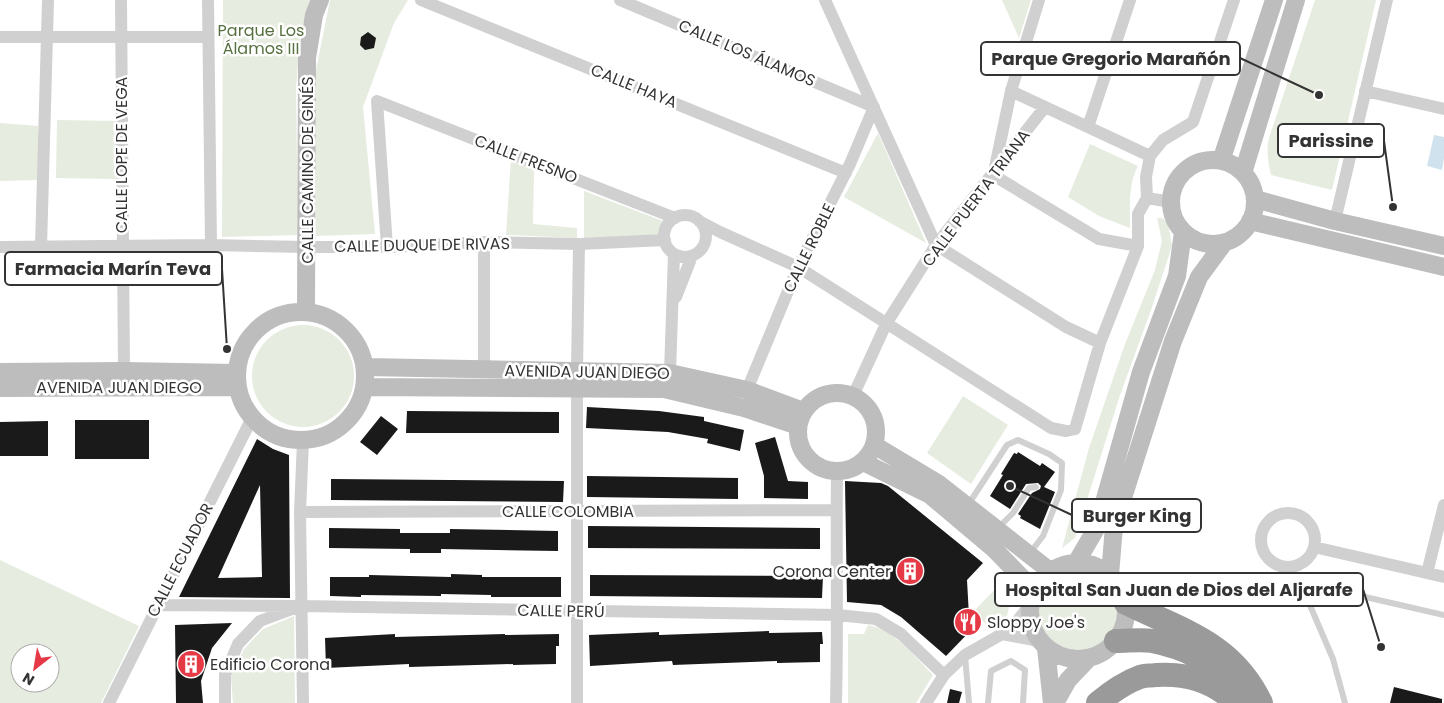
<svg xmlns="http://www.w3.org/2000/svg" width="1444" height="703" viewBox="0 0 1444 703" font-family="Poppins,sans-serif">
<rect width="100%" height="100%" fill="#fff"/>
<path fill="#e6ecdf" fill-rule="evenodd" d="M 223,0 L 311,0 L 301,30 L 296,87 L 298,235 L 222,237 Z
M 330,0 L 408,0 L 394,23 L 363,107 L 375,234 L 316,236 L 315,75 Z
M 1002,0 L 1031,0 L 1019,38 Z
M 1315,0 L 1376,0 L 1332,190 L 1271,175 C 1268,161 1266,151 1269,138 Z
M 57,120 L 118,121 L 118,179 L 56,178 Z
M 0,123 L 38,126 L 38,180 L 0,181 Z
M 878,133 L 926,243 L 844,197 Z
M 1090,144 L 1138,166 C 1128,183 1130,209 1130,228 L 1099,216 L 1068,197 Z
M 511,158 L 534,169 L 533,224 L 577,228 L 577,238 L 506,235 Z
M 584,191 L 663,221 L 660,235 L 584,238 Z
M 1157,218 L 1162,218 L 1168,223 L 1172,246 L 1151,310 L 1120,395 L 1075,538 L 1062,548 L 1089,448 L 1125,344 L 1155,270 L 1162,241 Z
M252 376a51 51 0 1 1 102 0a51 51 0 1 1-102 0Z
M 963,396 L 1008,425 L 971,484 L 927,453 Z
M 0,560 L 139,626 L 101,703 L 0,703 ZM 20,653 L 50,653 L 50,683 L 20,683 Z
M1035 612a41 41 0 1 1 82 0a41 41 0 1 1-82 0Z
M 1005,579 L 1012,593 L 1007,616 L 1000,622 L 987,625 L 973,612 Z
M 294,616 L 295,703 L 233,703 L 231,677 L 244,649 L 263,629 Z
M 868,625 C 896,631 914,656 933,675 L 916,703 L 848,703 L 848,634 L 864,634 Z"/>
<path fill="#cfe2ee" d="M 1434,135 L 1444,137 L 1444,158 L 1442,170 L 1427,166 Z"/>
<path fill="#1a1a1a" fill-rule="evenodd" d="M 368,32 L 376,38 L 374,48 L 365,50 L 360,45 L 361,37 Z
M 587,407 L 659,411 L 704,417 L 704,421 L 744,430 L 740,451 L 707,443 L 708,439 L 668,432 L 586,428 Z
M 407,411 L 559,412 L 559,433 L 406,433 Z
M 381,416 L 398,429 L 377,455 L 360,442 Z
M 75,420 L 149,420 L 149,459 L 75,459 Z
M 48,421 L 48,456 L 0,456 L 0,422 Z
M 775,437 L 788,481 L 808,482 L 808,499 L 764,498 L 764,476 L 755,443 Z
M 257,439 L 273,449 L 289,455 L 290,598 L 179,597 ZM 260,485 L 262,577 L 218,578 Z
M 1018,452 L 1040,466 L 1042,463 L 1055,472 L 1044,487 L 1055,492 L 1040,529 L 1020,518 L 1021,516 L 1018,514 L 1032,493 L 1040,489 L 1041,486 L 1038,483 L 1026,484 L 1010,509 L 990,496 L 1003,475 L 1001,474 L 1014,453 L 1017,454 Z
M 587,476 L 738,478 L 738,499 L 587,497 Z
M 331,479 L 564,481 L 563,502 L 331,500 Z
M 845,481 L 881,483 L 888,486 L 983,563 L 967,580 L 969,616 L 977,624 L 946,656 L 901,617 L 881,605 L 847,602 Z
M 588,526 L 820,528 L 820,549 L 588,548 Z
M 329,528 L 400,529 L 400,533 L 450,533 L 450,529 L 558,531 L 558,551 L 441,549 L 441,553 L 410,553 L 410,549 L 329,548 Z
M 451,574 L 482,575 L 482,577 L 561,577 L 561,597 L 491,597 L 491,595 L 441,594 L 441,596 L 361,595 L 361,597 L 330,596 L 330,577 L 369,577 L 369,575 L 451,577 Z
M 590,575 L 823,576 L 822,598 L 590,596 Z
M 232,623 L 212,648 L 201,681 L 203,703 L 176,703 L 175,625 Z
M 769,631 L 769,633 L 822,632 L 823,644 L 820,644 L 820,662 L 777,663 L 777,661 L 673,665 L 672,661 L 590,666 L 589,635 L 659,632 L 659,635 Z
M 395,634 L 395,637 L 505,634 L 505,635 L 559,634 L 559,646 L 556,646 L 556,664 L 513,665 L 513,664 L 409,667 L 409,664 L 326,668 L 325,638 Z
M 1394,687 L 1442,699 L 1442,703 L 1390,703 Z
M 950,689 L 962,692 L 959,703 L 947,703 Z"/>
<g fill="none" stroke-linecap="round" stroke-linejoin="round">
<path stroke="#d0d0d0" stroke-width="6" d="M 968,505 L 1007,445 L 1018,440 L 1049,454 L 1062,463 L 1061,490 L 1043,536 L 1033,549
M 998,528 L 1013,513 L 1029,488 L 1036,487
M 1287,567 L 1300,582 L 1333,659 L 1345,703
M 1300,582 L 1444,615
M 965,655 L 969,703
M 988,703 L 991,671 L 1011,661 L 1025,670 L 1023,703"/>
<path stroke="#d0d0d0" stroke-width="12" d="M 121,0 L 124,371
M 208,0 L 211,245
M 421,0 L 846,173
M 620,0 L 874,107 L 850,164 L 798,267 L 747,390
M 825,0 L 936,245
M 0,37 L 208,37
M 1011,91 L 1150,156
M 1365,91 L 1444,109
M 1088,127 L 1130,0
M 994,172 L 1011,91 L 1039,0
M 993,175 L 1099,239 L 1138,246
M 1147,198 L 1171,202
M664 236a21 21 0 1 1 42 0a21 21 0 1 1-42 0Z
M 699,221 L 720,232 L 798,267 L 1051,428 L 1066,431 L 1075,429 L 1100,343 L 1138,246 L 1138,214 L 1147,198 L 1146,177 L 1150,156 L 1163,140 L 1193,122 L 1234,0
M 1335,221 L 1387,0
M 484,242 L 484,369
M 936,245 L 1066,327 L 1100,343
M 0,247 L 211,245 L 306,247 L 387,247 L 484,242 L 579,244 L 665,240
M 41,247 L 48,0
M 387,247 L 377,101 L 675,218
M 676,297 L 692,256
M 577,371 L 579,244
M 670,373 L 674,254
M 577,389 L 577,703
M 853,396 L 886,324 L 936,245 L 1045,107
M 303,441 L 300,512 L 303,703
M 300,512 L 835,510
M1261 540a27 27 0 1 1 54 0a27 27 0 1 1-54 0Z
M 1314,547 L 1444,577
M 1427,573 L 1444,505
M 158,605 L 302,606 L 838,615 L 876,619 L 901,634 L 944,675
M 1002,634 L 1039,641
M 109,703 L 252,418
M 225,703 L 225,675 L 238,644 L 260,621 L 295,608
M 836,703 C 838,626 836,549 837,472
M 926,703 L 944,675 L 965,655 L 1002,634 L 1014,625 L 1029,606"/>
<path stroke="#bdbdbd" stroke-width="18" d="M1171 202a42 42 0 1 1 84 0a42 42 0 1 1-84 0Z
M 1221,161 L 1274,0
M 1243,173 L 1296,0
M 1255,199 L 1335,221 L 1444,246
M 1250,221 L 1444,267
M 306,311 L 307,58 L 314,15 L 320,0
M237 376a64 64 0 1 1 128 0a64 64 0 1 1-128 0Z
M 365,367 L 670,373 L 747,390 L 803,411
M 0,372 L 124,371 L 236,373
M 365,387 L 664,389 L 744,408 L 798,426
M 0,388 L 237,387
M798 432a39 39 0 1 1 78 0a39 39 0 1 1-78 0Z
M 874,445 L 939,484 L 1050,571
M 863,462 L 930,495 L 993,548 L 1034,590
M1030 611a48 48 0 1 1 96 0a48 48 0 1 1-96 0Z
M 1076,563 L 1097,527 L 1141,372 L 1177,276 L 1183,232
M 1110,575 L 1114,526 L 1173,341 L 1199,277 L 1224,243
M 1046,648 L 1052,703
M 1055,703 L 1068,680 L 1088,659"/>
<path stroke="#9a9a9a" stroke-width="24" d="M 1126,603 C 1181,630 1232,642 1261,703
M 1116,641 C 1128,641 1141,639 1152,641 C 1182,647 1215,661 1234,685
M 1098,703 C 1110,693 1126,682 1140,677 C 1145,675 1151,676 1156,675 C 1186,673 1214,681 1236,703"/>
</g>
<defs>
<g id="building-disc" transform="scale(1.4375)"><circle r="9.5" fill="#e63946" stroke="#fff"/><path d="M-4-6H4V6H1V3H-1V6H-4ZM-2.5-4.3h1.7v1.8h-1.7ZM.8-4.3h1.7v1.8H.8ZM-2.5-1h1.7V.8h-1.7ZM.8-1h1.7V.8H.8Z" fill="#fff"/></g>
<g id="restaurant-disc" transform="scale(1.4375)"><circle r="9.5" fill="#e63946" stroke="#fff"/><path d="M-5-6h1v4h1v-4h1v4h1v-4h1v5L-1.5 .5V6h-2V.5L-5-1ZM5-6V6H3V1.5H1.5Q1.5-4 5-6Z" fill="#fff"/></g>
</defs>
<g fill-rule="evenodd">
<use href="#building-disc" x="910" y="571"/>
<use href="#restaurant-disc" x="968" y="622"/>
<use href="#building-disc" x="191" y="664"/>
</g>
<g text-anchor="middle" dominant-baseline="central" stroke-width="5" stroke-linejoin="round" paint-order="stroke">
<g font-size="16" fill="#56703f" stroke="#fff">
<text x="261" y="30">Parque Los<tspan x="261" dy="18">Álamos III</tspan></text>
</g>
<g font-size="16" fill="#333" stroke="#fff">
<text transform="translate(747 53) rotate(23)">CALLE LOS ÁLAMOS</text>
<text transform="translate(634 86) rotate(22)">CALLE HAYA</text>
<text transform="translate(121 155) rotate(-90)">CALLE LOPE DE VEGA</text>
<text transform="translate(526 159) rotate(21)">CALLE FRESNO</text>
<text transform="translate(307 170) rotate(-90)">CALLE CAMINO DE GINÉS</text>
<text transform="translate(976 198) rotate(-53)">CALLE PUERTA TRIANA</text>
<text transform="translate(422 245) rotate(-1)">CALLE DUQUE DE RIVAS</text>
<text transform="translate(809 248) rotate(-64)">CALLE ROBLE</text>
<text transform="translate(587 372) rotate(1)">AVENIDA JUAN DIEGO</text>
<text x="119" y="387">AVENIDA JUAN DIEGO</text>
<text x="568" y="511">CALLE COLOMBIA</text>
<text transform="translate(180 560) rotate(-63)">CALLE ECUADOR</text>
<text transform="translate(561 611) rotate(1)">CALLE PERÚ</text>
</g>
<g font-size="16" fill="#333" stroke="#fff" text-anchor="start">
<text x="891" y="571" text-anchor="end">Corona Center</text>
<text x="987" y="622">Sloppy Joe's</text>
<text x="210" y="664">Edificio Corona</text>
</g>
</g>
<path fill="none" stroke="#333" stroke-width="2" d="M1319 95L1240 58M1393 207L1384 141M227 349L222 269M1010 486L1072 515M1381 647L1363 589"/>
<g fill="#333" stroke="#fff" stroke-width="2">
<circle cx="1319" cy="95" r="5"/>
<circle cx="1393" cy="207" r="5"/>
<circle cx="227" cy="349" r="5"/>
<circle cx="1010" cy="486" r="5"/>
<circle cx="1381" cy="647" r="5"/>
</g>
<g fill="#fff" stroke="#333" stroke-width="2">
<rect x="981" y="42" width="259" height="33" rx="5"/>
<rect x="1278" y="124" width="106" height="33" rx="5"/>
<rect x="5" y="252" width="217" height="33" rx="5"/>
<rect x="1072" y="499" width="129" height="33" rx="5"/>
<rect x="995" y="573" width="368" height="33" rx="5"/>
</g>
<g font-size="18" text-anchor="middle" font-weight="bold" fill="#333">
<text x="1111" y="65">Parque Gregorio Marañón</text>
<text x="1331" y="147">Parissine</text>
<text x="113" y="275">Farmacia Marín Teva</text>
<text x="1137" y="522">Burger King</text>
<text x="1179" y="596">Hospital San Juan de Dios del Aljarafe</text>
</g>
<g transform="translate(35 668) rotate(211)"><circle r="24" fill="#ffffff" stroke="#adadad"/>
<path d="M0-4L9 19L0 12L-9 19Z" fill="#e63946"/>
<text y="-8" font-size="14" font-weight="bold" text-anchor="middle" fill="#333333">N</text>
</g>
</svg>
